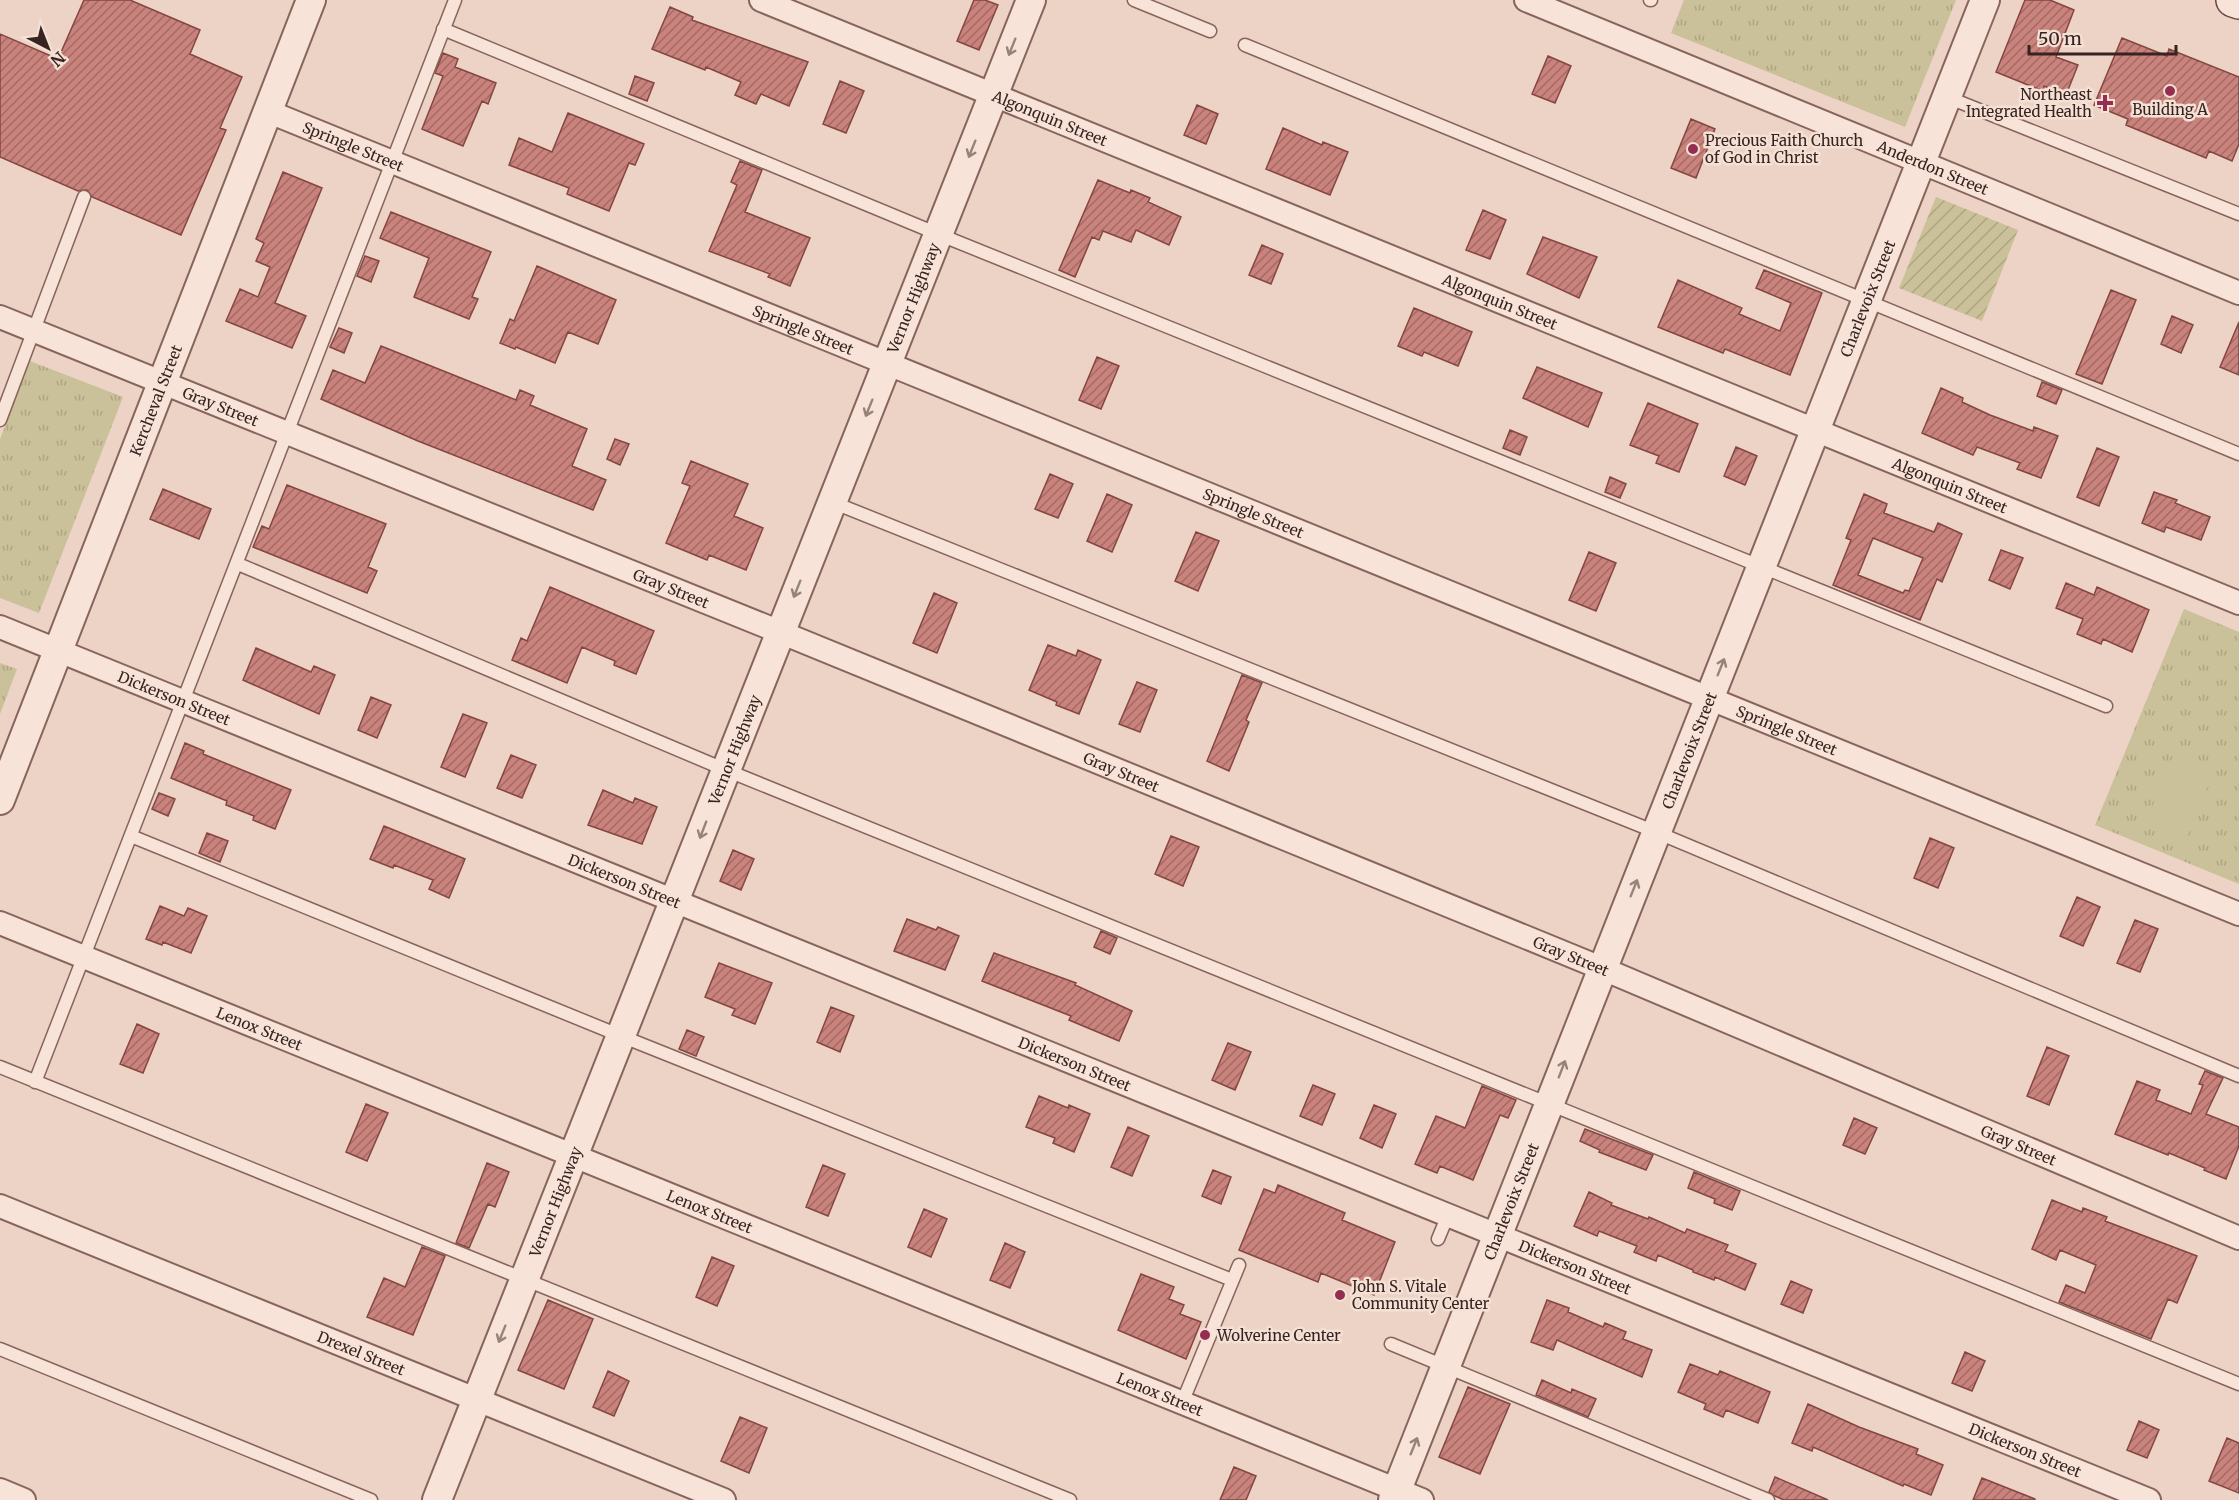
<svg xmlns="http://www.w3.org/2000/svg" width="2239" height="1500" viewBox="0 0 2239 1500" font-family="Merriweather,serif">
<defs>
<pattern id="grass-tufts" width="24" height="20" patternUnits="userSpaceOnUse" patternTransform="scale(1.5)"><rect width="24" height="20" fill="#cac099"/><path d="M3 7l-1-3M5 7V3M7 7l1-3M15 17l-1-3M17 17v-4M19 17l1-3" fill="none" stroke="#aea583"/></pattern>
<pattern id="garden-furrows" width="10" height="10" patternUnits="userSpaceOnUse" patternTransform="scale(1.5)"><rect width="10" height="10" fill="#cac099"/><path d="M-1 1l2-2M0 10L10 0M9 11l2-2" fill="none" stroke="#aea583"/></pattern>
<pattern id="building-hatch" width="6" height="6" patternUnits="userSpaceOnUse" patternTransform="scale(1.5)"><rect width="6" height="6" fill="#c9827c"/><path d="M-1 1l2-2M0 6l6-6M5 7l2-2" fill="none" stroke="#a46a65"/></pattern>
</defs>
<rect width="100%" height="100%" fill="#edd3c5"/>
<path fill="url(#grass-tufts)" d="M 1684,0 L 1956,0 L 1905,127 L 1671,33 Z
M 30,361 L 123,397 L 39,613 L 0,598 L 0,439 Z
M 2184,609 L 2239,632 L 2239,884 L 2095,825 Z
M 0,663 L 17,669 L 0,714 Z"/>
<path fill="url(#garden-furrows)" d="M 1936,197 L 2018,230 L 1982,321 L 1899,288 Z"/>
<path fill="#cac099" d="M 2174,753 L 2215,769 L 2185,843 L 2144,827 Z"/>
<path fill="url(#building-hatch)" stroke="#854642" stroke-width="1.5" fill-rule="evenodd" d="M 84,0 L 130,0 L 200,30 L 190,54 L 242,77 L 220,128 L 226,130 L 181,235 L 92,197 L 87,190 L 78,191 L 0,157 L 0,34 L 58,59 Z
M 974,0 L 985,0 L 998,5 L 979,50 L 957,41 Z
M 2025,0 L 2050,0 L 2074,10 L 2056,57 L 2078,65 L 2066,95 L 2044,86 L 2043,91 L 1996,72 Z
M 670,7 L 693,17 L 692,20 L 808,62 L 789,106 L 761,94 L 756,104 L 735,95 L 741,82 L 706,67 L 705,70 L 652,49 Z
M 2122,38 L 2167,56 L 2169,49 L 2239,77 L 2239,144 L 2232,161 L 2209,151 L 2206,158 L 2126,125 L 2128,119 L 2094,105 Z
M 443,53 L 458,59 L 455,67 L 496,83 L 488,104 L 482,101 L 463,146 L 422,129 L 443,76 L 435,73 Z
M 1548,56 L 1571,66 L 1555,103 L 1532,94 Z
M 635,76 L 654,83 L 647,101 L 629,94 Z
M 840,81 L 864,91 L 846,133 L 823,124 Z
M 1197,105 L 1218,114 L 1206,144 L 1184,135 Z
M 568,113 L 644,144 L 635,165 L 629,163 L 609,211 L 567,194 L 569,188 L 509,165 L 519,138 L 552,152 Z
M 1691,119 L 1715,129 L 1696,178 L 1671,168 Z
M 1283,128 L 1322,145 L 1323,142 L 1348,152 L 1330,195 L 1266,169 Z
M 740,161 L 762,170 L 745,212 L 810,238 L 790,286 L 768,277 L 770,274 L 709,251 L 737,185 L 731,182 Z
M 283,172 L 322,188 L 275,303 L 306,316 L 292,348 L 226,321 L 240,289 L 258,297 L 270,267 L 256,261 L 264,243 L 256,239 Z
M 1098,180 L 1130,193 L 1131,190 L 1150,198 L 1148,202 L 1181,217 L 1169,245 L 1136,230 L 1131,242 L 1103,231 L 1099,240 L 1092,237 L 1075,277 L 1059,270 Z
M 1483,210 L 1506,220 L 1490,259 L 1466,250 Z
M 391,212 L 491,252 L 472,297 L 478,299 L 469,319 L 414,297 L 429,258 L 380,238 Z
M 1543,237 L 1597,257 L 1579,298 L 1527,274 Z
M 1262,245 L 1283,254 L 1271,284 L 1249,275 Z
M 365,256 L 379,261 L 371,282 L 357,276 Z
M 537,266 L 616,300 L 598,344 L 568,332 L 555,363 L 516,347 L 515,349 L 500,343 L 510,319 L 514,321 Z
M 1764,270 L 1822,293 L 1790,375 L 1725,349 L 1723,353 L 1658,327 L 1678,280 L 1742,308 L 1739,314 L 1780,331 L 1791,303 L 1756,288 Z
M 2111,290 L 2136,300 L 2102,384 L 2076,374 Z
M 1414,308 L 1472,332 L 1458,366 L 1424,352 L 1422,356 L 1398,346 Z
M 2172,316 L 2193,325 L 2181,353 L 2161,344 Z
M 2239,322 L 2239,375 L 2220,367 Z
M 339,328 L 352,333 L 344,353 L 330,347 Z
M 381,346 L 516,400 L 520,390 L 534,396 L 530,405 L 587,429 L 572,466 L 606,480 L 593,510 L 418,441 L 321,399 L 333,370 L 365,383 Z
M 1097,357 L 1119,366 L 1101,409 L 1079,400 Z
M 1537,367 L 1602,393 L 1588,427 L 1523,398 Z
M 2042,382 L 2062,390 L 2056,404 L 2037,396 Z
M 1941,388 L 1963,398 L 1962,402 L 1990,415 L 2033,431 L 2034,427 L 2058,436 L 2041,478 L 2017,469 L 2020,463 L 1977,447 L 1973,455 L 1922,433 Z
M 1648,403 L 1698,424 L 1679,472 L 1656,463 L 1659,456 L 1630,445 Z
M 1510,430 L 1527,437 L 1520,455 L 1503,448 Z
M 615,439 L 629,444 L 620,465 L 607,459 Z
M 1736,447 L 1757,456 L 1745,485 L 1724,476 Z
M 2097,448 L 2119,457 L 2099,506 L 2077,497 Z
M 691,461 L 748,484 L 734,516 L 763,528 L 746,570 L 709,555 L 707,560 L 666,543 L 690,486 L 682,483 Z
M 1050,474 L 1073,484 L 1058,518 L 1035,509 Z
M 1610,477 L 1626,484 L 1620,498 L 1605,492 Z
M 287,485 L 386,524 L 368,567 L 377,571 L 367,593 L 253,547 L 262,526 L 269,529 Z
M 163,489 L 211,509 L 199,539 L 150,519 Z
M 2154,492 L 2177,500 L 2175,503 L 2210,517 L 2201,540 L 2166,527 L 2164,532 L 2142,523 Z
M 1107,494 L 1132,505 L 1112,552 L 1087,541 Z
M 1864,494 L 1887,504 L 1884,513 L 1934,532 L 1938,523 L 1962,534 L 1942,582 L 1937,579 L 1920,620 L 1833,585 L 1851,540 L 1846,538 ZM 1873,538 L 1923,558 L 1909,591 L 1905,590 L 1903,593 L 1858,575 Z
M 1196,532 L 1219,541 L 1198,591 L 1175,581 Z
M 2001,550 L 2023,558 L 2010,589 L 1989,580 Z
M 1589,552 L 1616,563 L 1596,611 L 1569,600 Z
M 2066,583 L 2094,595 L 2097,587 L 2149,610 L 2132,652 L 2103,639 L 2101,644 L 2077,634 L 2083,619 L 2056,608 Z
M 550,587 L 654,631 L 636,674 L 614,665 L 615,661 L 582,647 L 567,683 L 512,660 L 521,638 L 527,641 Z
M 934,593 L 957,603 L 937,653 L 913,643 Z
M 1048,645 L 1076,656 L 1078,650 L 1101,660 L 1079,714 L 1056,705 L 1057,702 L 1029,690 Z
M 256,648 L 311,672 L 314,666 L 335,675 L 319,714 L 243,680 Z
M 1242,675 L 1262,683 L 1246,720 L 1249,722 L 1229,771 L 1207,761 Z
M 1137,682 L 1157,690 L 1140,732 L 1119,724 Z
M 371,697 L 391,705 L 377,738 L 358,730 Z
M 463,714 L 487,723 L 465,777 L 441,767 Z
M 185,743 L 204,751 L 203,754 L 291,790 L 275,829 L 253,820 L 254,816 L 226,805 L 227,801 L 171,778 Z
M 511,755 L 536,765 L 522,798 L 497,788 Z
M 603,790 L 633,803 L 635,798 L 657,807 L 642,844 L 588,825 Z
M 159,793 L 175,799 L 168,816 L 152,809 Z
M 384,826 L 465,859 L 449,898 L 429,889 L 433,880 L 394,865 L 393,868 L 370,859 Z
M 207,833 L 228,841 L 220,862 L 199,853 Z
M 1171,836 L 1199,847 L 1183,886 L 1155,874 Z
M 1930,838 L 1954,848 L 1938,888 L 1914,878 Z
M 733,850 L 754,859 L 741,890 L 720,881 Z
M 2077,897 L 2100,907 L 2083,946 L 2060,936 Z
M 160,906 L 184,916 L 188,908 L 207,916 L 191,953 L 163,942 L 162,945 L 146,939 Z
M 907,919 L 936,930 L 938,927 L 959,936 L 945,970 L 894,951 Z
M 2135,920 L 2158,929 L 2140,972 L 2117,963 Z
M 1101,931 L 1117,938 L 1110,954 L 1094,947 Z
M 994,953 L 1076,983 L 1075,985 L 1132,1011 L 1119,1041 L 1069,1020 L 1071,1016 L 982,981 Z
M 719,963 L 772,983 L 755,1024 L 732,1015 L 735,1009 L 705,997 Z
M 831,1007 L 854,1016 L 840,1052 L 817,1042 Z
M 137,1024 L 159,1034 L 143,1073 L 120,1064 Z
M 687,1030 L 704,1037 L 696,1056 L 679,1049 Z
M 1228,1043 L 1251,1052 L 1235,1090 L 1212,1080 Z
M 2047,1047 L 2069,1056 L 2049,1105 L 2027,1096 Z
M 2205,1071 L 2223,1078 L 2206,1114 L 2239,1127 L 2239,1146 L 2226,1179 L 2204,1170 L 2205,1168 L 2169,1153 L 2168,1155 L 2115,1134 L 2137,1081 L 2160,1090 L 2156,1100 L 2191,1114 L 2203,1085 L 2199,1084 Z
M 1313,1085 L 1335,1094 L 1322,1125 L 1300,1116 Z
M 1482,1086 L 1516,1100 L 1508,1118 L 1500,1115 L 1473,1180 L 1440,1166 L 1437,1173 L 1415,1164 L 1436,1116 L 1465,1128 Z
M 1039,1096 L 1068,1108 L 1069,1105 L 1090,1114 L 1074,1152 L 1053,1143 L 1055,1138 L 1026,1127 Z
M 366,1104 L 388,1113 L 367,1161 L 346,1152 Z
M 1374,1105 L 1396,1114 L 1382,1148 L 1360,1138 Z
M 1854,1118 L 1877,1128 L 1865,1154 L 1843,1145 Z
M 1128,1127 L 1149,1136 L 1132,1176 L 1111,1167 Z
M 1585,1129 L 1653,1155 L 1646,1170 L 1599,1152 L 1600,1150 L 1580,1141 Z
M 487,1163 L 509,1172 L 495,1207 L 488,1204 L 469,1248 L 456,1243 Z
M 823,1165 L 845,1174 L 828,1216 L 806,1207 Z
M 1213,1170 L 1231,1177 L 1221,1204 L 1202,1196 Z
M 1694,1172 L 1740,1191 L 1732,1210 L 1714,1203 L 1715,1199 L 1688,1188 Z
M 1278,1185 L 1345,1213 L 1342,1220 L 1395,1242 L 1374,1295 L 1321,1273 L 1318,1282 L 1239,1250 L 1264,1189 L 1275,1193 Z
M 1589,1192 L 1612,1203 L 1611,1205 L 1648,1219 L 1649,1217 L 1685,1233 L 1687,1229 L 1728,1245 L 1725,1251 L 1756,1264 L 1745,1290 L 1715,1277 L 1714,1280 L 1693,1272 L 1693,1270 L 1658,1255 L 1656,1261 L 1634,1252 L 1637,1246 L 1599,1231 L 1597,1236 L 1574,1226 Z
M 2052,1200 L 2082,1212 L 2083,1208 L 2107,1217 L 2105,1221 L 2197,1256 L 2177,1303 L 2168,1299 L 2151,1339 L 2059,1302 L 2066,1285 L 2085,1293 L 2096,1265 L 2060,1250 L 2056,1260 L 2032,1249 Z
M 924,1209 L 947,1219 L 931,1257 L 908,1247 Z
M 1005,1243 L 1025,1252 L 1010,1288 L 990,1280 Z
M 422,1247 L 445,1256 L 413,1335 L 367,1317 L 384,1278 L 405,1287 Z
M 712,1257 L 734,1266 L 717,1306 L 696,1297 Z
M 1141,1274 L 1174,1287 L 1169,1299 L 1184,1305 L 1180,1314 L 1201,1322 L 1186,1359 L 1118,1330 Z
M 1791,1281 L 1812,1290 L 1803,1313 L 1781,1304 Z
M 548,1300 L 593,1319 L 564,1389 L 518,1370 Z
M 1547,1300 L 1569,1308 L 1568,1312 L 1603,1327 L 1605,1323 L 1626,1332 L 1623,1339 L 1652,1350 L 1642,1377 L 1557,1340 L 1553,1350 L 1531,1342 Z
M 1965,1352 L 1985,1361 L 1972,1391 L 1952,1383 Z
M 1690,1364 L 1718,1375 L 1720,1371 L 1770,1392 L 1758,1423 L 1726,1410 L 1723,1417 L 1704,1409 L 1706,1404 L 1678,1392 Z
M 608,1371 L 629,1381 L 614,1416 L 593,1407 Z
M 1542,1380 L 1571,1393 L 1572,1389 L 1596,1399 L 1588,1417 L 1536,1395 Z
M 1468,1387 L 1510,1404 L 1480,1474 L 1439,1457 Z
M 1808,1404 L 1859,1427 L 1918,1449 L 1916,1454 L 1943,1465 L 1931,1495 L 1904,1484 L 1903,1486 L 1813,1447 L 1812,1451 L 1792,1443 Z
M 740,1417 L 767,1428 L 749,1473 L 721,1461 Z
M 2139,1421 L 2159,1430 L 2147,1458 L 2127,1450 Z
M 2227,1438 L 2239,1443 L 2239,1493 L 2209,1481 Z
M 1234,1467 L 1256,1476 L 1246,1500 L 1220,1500 Z
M 1775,1477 L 1828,1500 L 1784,1500 L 1775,1496 L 1769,1492 Z
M 1982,1478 L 2035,1499 L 2035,1500 L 1973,1500 Z"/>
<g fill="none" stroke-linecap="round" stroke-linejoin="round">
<g stroke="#87645c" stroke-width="15">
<path id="service" d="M 1134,0 L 1210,31
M 1650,0 L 1651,0
M 443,29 L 938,234 L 2106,706
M 1245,45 L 2239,454
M 1947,97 L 2239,214
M 0,420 L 84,197
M 832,502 L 1656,832 L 2239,1076
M 238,564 L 726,770 L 2239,1384
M 131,836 L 621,1036 L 1232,1280
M 0,1067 L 1070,1500
M 35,1082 L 455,0
M 1438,1239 L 1448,1215
M 1391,1344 L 1768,1500
M 0,1349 L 371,1500
M 1182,1403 L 1239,1265"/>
</g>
<g stroke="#87645c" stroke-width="26">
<g id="minor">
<path id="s1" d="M 761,0 L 2239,603"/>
<path id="s2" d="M 1526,0 L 2239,293"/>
<path id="s3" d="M 267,111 L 2239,914"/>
<path id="s4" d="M 0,317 L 780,632 L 1601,968 L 2239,1238"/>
<path id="s5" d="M 0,627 L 2149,1500"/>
<path id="s6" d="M 0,923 L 1422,1500"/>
<path id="s7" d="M 0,1206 L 724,1500"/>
<path d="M 0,1490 L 24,1500"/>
</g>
</g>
<g stroke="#87645c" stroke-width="32">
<g id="tertiary">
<path id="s8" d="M 0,800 L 311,0"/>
<path id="s9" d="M 437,1500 L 1031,0"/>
<path id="s10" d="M 1393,1500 L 1985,0"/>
</g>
</g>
<g stroke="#69463f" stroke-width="36">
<path id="secondary" d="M 2233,0 L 2239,2"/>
</g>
<use href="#service" stroke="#f8e3d8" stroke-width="12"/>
<use href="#minor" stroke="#f8e3d8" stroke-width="22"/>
<use href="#tertiary" stroke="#f8e3d8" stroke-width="28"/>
<use href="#secondary" stroke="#f8e3d8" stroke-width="33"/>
</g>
<defs><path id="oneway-shaft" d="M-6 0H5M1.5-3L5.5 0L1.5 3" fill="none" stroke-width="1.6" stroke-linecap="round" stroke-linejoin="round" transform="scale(1.5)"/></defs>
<g stroke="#98837c">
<use href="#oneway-shaft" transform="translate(1012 47) rotate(112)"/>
<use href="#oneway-shaft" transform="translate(972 149) rotate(112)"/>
<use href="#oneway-shaft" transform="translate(869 408) rotate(112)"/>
<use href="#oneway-shaft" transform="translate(797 589) rotate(112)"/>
<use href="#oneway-shaft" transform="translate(1721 667) rotate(-68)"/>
<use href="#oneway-shaft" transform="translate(703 830) rotate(111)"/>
<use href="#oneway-shaft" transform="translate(1634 888) rotate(-68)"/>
<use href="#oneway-shaft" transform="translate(1562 1069) rotate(-69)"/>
<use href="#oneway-shaft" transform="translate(502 1334) rotate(112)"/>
<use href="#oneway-shaft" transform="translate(1414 1446) rotate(-68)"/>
</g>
<g fill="#942e51" stroke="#f4e0d4" stroke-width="2">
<circle cx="2170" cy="91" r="6"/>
<path d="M2102 94h6v6h6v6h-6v6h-6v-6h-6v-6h6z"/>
<circle cx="1693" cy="149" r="6"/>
<circle cx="1340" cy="1295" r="6"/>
<circle cx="1205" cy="1335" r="6"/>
</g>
<g text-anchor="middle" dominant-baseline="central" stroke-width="5" stroke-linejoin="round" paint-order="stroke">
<g font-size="15" fill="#37231f" stroke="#f4e0d4" text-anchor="start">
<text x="2092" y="94" text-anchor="end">Northeast<tspan x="2092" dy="17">Integrated Health</tspan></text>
<text x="2170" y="109" text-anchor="middle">Building A</text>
<text x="1705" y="140">Precious Faith Church<tspan x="1705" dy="17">of God in Christ</tspan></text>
<text x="1352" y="1286">John S. Vitale<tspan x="1352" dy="17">Community Center</tspan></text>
<text x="1217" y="1335">Wolverine Center</text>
</g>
<g font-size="15" fill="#37231f" stroke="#f4e0d4">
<text stroke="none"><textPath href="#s1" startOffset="312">Algonquin Street</textPath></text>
<text stroke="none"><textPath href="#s3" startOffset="93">Springle Street</textPath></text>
<text stroke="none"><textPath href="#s2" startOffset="440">Anderdon Street</textPath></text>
<text stroke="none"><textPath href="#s9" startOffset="1293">Vernor Highway</textPath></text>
<text stroke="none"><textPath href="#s10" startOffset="1292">Charlevoix Street</textPath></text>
<text stroke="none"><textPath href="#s1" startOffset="798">Algonquin Street</textPath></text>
<text stroke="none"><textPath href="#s3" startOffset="579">Springle Street</textPath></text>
<text stroke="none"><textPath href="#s8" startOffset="429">Kercheval Street</textPath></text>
<text stroke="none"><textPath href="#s4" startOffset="238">Gray Street</textPath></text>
<text stroke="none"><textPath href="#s1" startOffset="1284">Algonquin Street</textPath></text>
<text stroke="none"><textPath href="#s3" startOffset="1065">Springle Street</textPath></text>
<text stroke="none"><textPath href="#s4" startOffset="724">Gray Street</textPath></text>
<text stroke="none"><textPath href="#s5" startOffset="188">Dickerson Street</textPath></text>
<text stroke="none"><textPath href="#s3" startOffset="1641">Springle Street</textPath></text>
<text stroke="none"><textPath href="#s9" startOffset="807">Vernor Highway</textPath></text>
<text stroke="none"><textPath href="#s10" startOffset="806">Charlevoix Street</textPath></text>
<text stroke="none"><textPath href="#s4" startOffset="1210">Gray Street</textPath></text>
<text stroke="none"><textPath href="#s5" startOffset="674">Dickerson Street</textPath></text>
<text stroke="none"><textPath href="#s4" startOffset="1696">Gray Street</textPath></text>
<text stroke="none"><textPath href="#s6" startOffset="280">Lenox Street</textPath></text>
<text stroke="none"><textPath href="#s5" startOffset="1160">Dickerson Street</textPath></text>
<text stroke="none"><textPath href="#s4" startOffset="2182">Gray Street</textPath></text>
<text stroke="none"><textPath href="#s9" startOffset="321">Vernor Highway</textPath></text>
<text stroke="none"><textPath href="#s10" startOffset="321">Charlevoix Street</textPath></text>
<text stroke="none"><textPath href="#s6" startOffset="766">Lenox Street</textPath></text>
<text stroke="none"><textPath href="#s5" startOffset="1700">Dickerson Street</textPath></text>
<text stroke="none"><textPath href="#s7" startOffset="390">Drexel Street</textPath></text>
<text stroke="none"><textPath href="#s6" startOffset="1252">Lenox Street</textPath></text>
<text stroke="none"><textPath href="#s5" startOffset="2186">Dickerson Street</textPath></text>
</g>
</g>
<g transform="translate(48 48) rotate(138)" stroke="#f4e0d4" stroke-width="4.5" paint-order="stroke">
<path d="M0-4.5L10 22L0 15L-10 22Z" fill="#37231f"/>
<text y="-9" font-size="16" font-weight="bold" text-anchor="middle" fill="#37231f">N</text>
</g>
<path d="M2029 45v9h147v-9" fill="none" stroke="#37231f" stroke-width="3"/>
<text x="2038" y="45" font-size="18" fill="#37231f" stroke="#f4e0d4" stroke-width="4.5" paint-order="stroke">50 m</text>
</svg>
